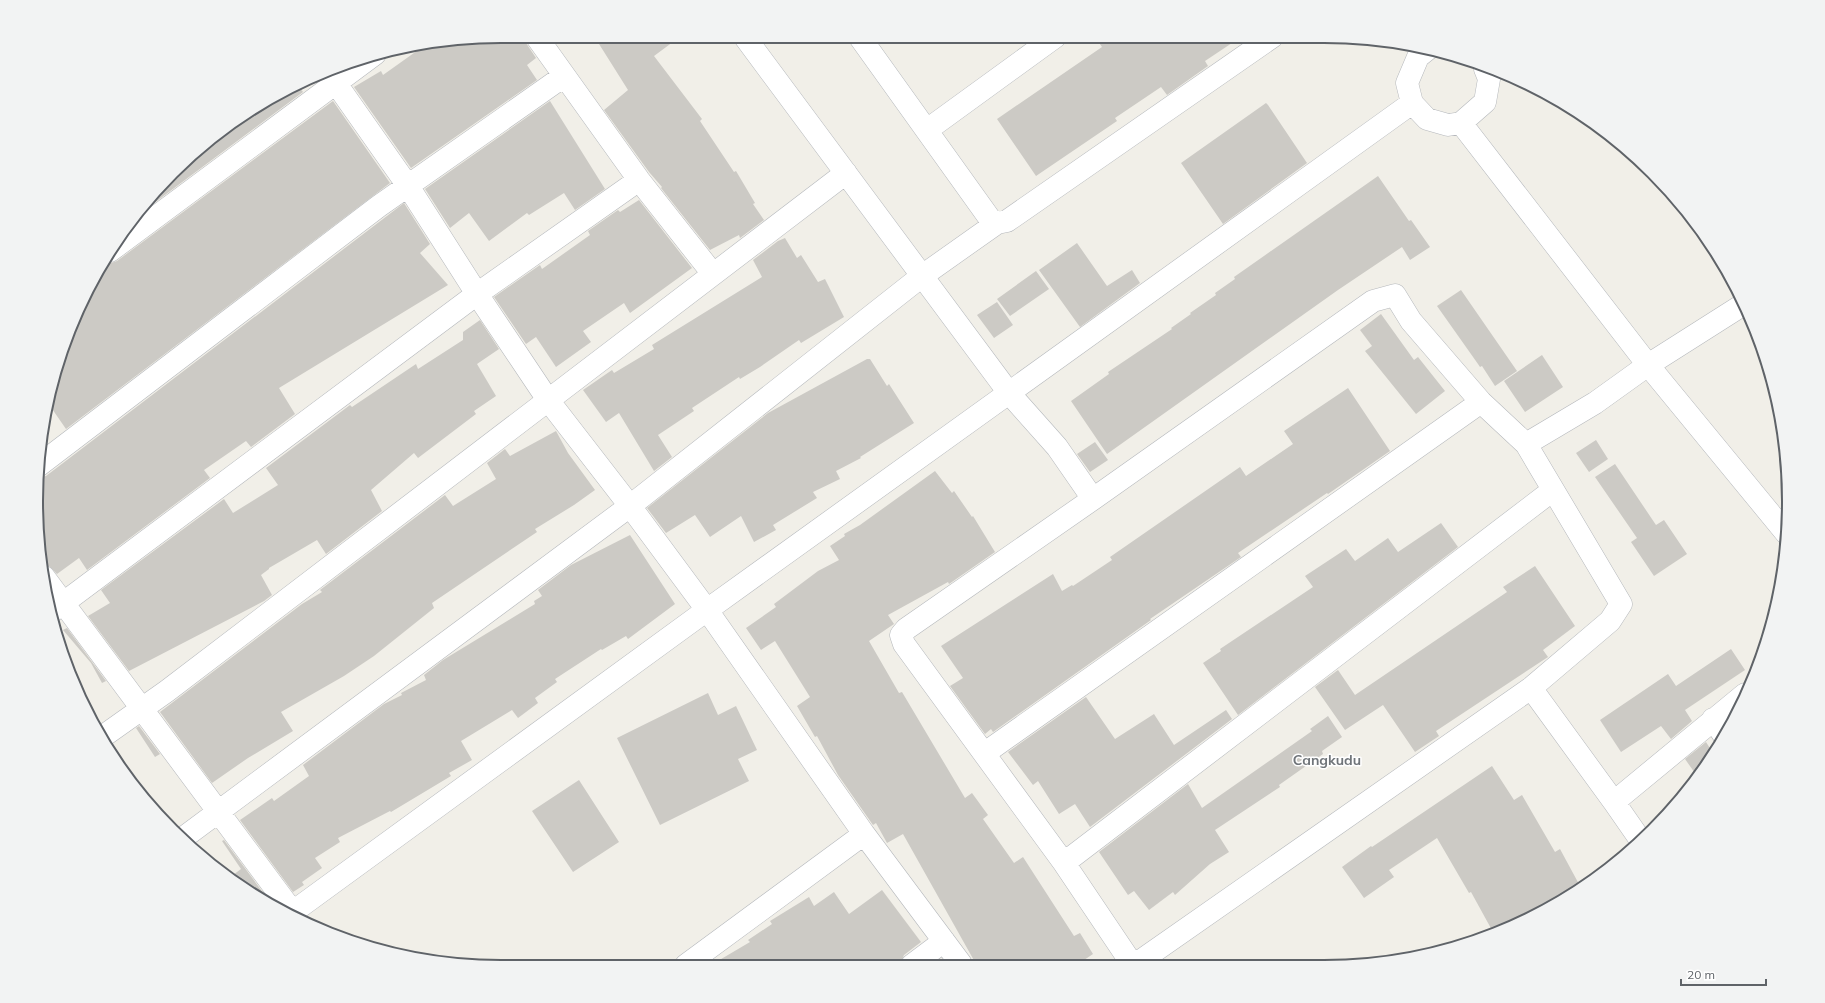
<svg xmlns="http://www.w3.org/2000/svg" width="1825" height="1003" viewBox="0 0 1825 1003" font-family="Mulish,sans-serif">
<rect width="100%" height="100%" fill="#f1efe8"/>
<path fill="#cccac5" d="M 502,36 L 524,36 L 526,43 L 536,58 L 527,65 L 537,80 L 411,168 L 354,87 L 381,71 L 383,75 L 428,43 Z
M 594,36 L 681,36 L 654,56 L 702,119 L 700,121 L 734,172 L 736,171 L 755,203 L 753,204 L 764,220 L 740,238 L 739,235 L 710,250 L 661,188 L 662,187 L 649,172 L 604,110 L 628,90 Z
M 1095,37 L 1241,37 L 1205,61 L 1208,66 L 1167,95 L 1161,87 L 1115,118 L 1117,121 L 1036,176 L 997,119 L 1102,47 Z
M 298,85 L 303,92 L 134,218 L 152,194 L 218,133 L 269,98 Z
M 333,101 L 390,183 L 66,429 L 48,403 L 52,381 L 72,323 L 104,262 L 111,263 L 117,261 Z
M 550,101 L 605,189 L 575,210 L 564,193 L 529,215 L 527,213 L 489,241 L 469,213 L 450,228 L 425,189 Z
M 1266,103 L 1268,105 L 1307,163 L 1223,224 L 1181,163 Z
M 1378,176 L 1409,221 L 1411,220 L 1430,247 L 1410,260 L 1402,247 L 1338,290 L 1107,454 L 1071,401 L 1109,374 L 1108,372 L 1172,329 L 1171,328 L 1191,314 L 1190,313 L 1216,295 L 1215,293 L 1235,279 L 1234,277 Z
M 639,200 L 692,268 L 630,313 L 624,303 L 583,331 L 591,342 L 556,367 L 536,337 L 526,344 L 494,297 L 540,265 L 542,269 L 590,235 L 588,231 L 618,210 L 620,212 Z
M 404,203 L 430,244 L 420,253 L 448,285 L 279,388 L 295,414 L 251,447 L 246,441 L 204,470 L 210,478 L 87,570 L 79,558 L 57,574 L 49,566 L 42,565 L 37,532 L 37,478 L 46,476 Z
M 785,238 L 797,258 L 801,255 L 818,282 L 825,279 L 844,317 L 801,343 L 799,340 L 760,367 L 740,379 L 739,377 L 692,408 L 694,411 L 658,435 L 672,457 L 654,471 L 619,413 L 606,422 L 583,390 L 612,370 L 614,373 L 654,349 L 652,345 L 762,277 L 753,260 L 778,241 Z
M 1077,243 L 1107,286 L 1132,270 L 1140,283 L 1080,327 L 1039,270 Z
M 1036,271 L 1049,289 L 1010,316 L 997,299 Z
M 1461,290 L 1517,371 L 1495,386 L 1482,366 L 1480,367 L 1478,364 L 1437,306 Z
M 997,302 L 1013,325 L 994,338 L 977,315 Z
M 1381,314 L 1414,360 L 1418,357 L 1445,391 L 1416,414 L 1365,351 L 1372,346 L 1360,330 Z
M 480,320 L 499,349 L 477,364 L 496,396 L 474,411 L 476,414 L 418,458 L 414,453 L 371,490 L 382,511 L 326,554 L 317,540 L 269,568 L 269,569 L 261,575 L 272,595 L 264,601 L 129,671 L 88,616 L 110,603 L 101,590 L 224,499 L 233,513 L 278,485 L 266,468 L 350,405 L 352,407 L 416,364 L 418,369 L 463,340 L 463,332 Z
M 1542,355 L 1563,387 L 1525,412 L 1504,381 Z
M 867,359 L 870,359 L 887,386 L 889,384 L 914,423 L 860,457 L 861,458 L 836,471 L 840,479 L 813,492 L 817,498 L 773,525 L 776,530 L 754,542 L 741,516 L 710,537 L 695,515 L 666,533 L 647,508 L 768,413 Z
M 1348,388 L 1390,451 L 1328,494 L 1327,493 L 1238,553 L 1241,557 L 1150,619 L 1151,620 L 993,732 L 991,729 L 985,734 L 950,686 L 963,678 L 941,646 L 1053,574 L 1062,591 L 1072,585 L 1073,586 L 1112,560 L 1110,557 L 1240,467 L 1246,476 L 1293,444 L 1284,431 Z
M 556,431 L 568,453 L 595,490 L 574,505 L 535,529 L 537,532 L 432,603 L 434,608 L 374,656 L 344,676 L 281,712 L 293,731 L 248,758 L 212,783 L 160,712 L 302,604 L 322,592 L 320,590 L 445,495 L 453,506 L 496,479 L 487,463 L 505,449 L 510,456 Z
M 1596,440 L 1608,459 L 1589,472 L 1576,453 Z
M 1095,442 L 1108,460 L 1090,472 L 1077,454 Z
M 1615,464 L 1656,525 L 1664,520 L 1687,554 L 1654,576 L 1631,542 L 1637,538 L 1595,477 Z
M 935,471 L 952,493 L 954,491 L 972,517 L 973,516 L 995,552 L 949,584 L 948,582 L 888,615 L 894,624 L 869,641 L 899,693 L 902,692 L 965,798 L 972,793 L 988,815 L 983,819 L 1014,863 L 1023,857 L 1074,936 L 1080,933 L 1093,954 L 1078,964 L 976,964 L 903,834 L 887,843 L 876,823 L 873,825 L 838,775 L 817,736 L 815,737 L 797,706 L 810,697 L 775,641 L 761,650 L 746,628 L 776,607 L 774,604 L 818,571 L 839,560 L 830,546 L 845,536 L 844,534 L 860,525 Z
M 1441,523 L 1458,547 L 1238,715 L 1203,663 L 1221,651 L 1220,649 L 1313,587 L 1305,576 L 1346,549 L 1355,561 L 1388,538 L 1398,552 Z
M 630,535 L 675,604 L 628,639 L 626,636 L 602,650 L 601,649 L 555,679 L 557,682 L 535,698 L 538,703 L 518,718 L 512,710 L 461,741 L 472,760 L 449,773 L 451,776 L 391,812 L 390,811 L 338,838 L 340,842 L 315,858 L 322,868 L 302,882 L 304,885 L 293,892 L 240,820 L 272,798 L 274,801 L 309,776 L 303,765 L 384,704 L 402,695 L 401,693 L 426,680 L 424,675 L 443,660 L 535,604 L 534,601 L 542,596 L 538,590 L 571,565 Z
M 1535,566 L 1575,626 L 1543,650 L 1548,657 L 1436,731 L 1439,736 L 1415,752 L 1383,705 L 1345,730 L 1315,687 L 1338,670 L 1355,695 L 1507,592 L 1503,587 Z
M 67,628 L 106,681 L 102,683 L 91,663 L 63,630 Z
M 1731,649 L 1745,670 L 1685,710 L 1692,721 L 1671,739 L 1661,726 L 1621,752 L 1600,720 L 1668,674 L 1676,686 Z
M 708,693 L 718,715 L 736,706 L 757,750 L 738,759 L 749,781 L 660,825 L 617,738 Z
M 1086,697 L 1115,739 L 1154,714 L 1174,745 L 1226,710 L 1232,719 L 1090,827 L 1075,804 L 1059,814 L 1038,781 L 1033,785 L 1008,752 Z
M 1328,716 L 1342,737 L 1322,751 L 1323,754 L 1279,785 L 1280,787 L 1215,830 L 1229,852 L 1210,864 L 1175,895 L 1173,892 L 1149,910 L 1134,891 L 1128,895 L 1099,852 L 1188,784 L 1202,808 L 1312,731 L 1310,729 Z
M 139,726 L 160,754 L 155,757 L 136,728 Z
M 1706,742 L 1713,753 L 1697,776 L 1685,759 Z
M 1492,766 L 1514,800 L 1522,795 L 1555,852 L 1560,849 L 1580,886 L 1493,932 L 1471,892 L 1469,893 L 1437,838 L 1389,870 L 1394,877 L 1364,898 L 1342,867 L 1371,846 L 1372,847 Z
M 579,780 L 619,842 L 573,872 L 532,811 Z
M 224,840 L 273,906 L 240,885 L 233,875 L 241,869 L 222,841 Z
M 882,890 L 921,942 L 904,955 L 900,965 L 711,965 L 750,942 L 748,940 L 772,924 L 770,921 L 809,897 L 814,906 L 834,892 L 849,914 Z"/>
<g fill="none" stroke-linecap="round" stroke-linejoin="round">
<g stroke="#b5b8bc" stroke-width="23">
<path id="minor" d="M 536,36 L 639,180 L 713,274
M 744,36 L 1009,393 L 1057,447 L 1093,499
M 859,36 L 990,219 L 997,223
M 1428,49 L 1418,57 L 1407,83 L 1412,103 L 1427,119 L 1448,125 L 1461,123 L 1485,102 L 1489,79 L 1485,69
M 328,72 L 408,186 L 477,294 L 548,400 L 630,506 L 707,610 L 864,834 L 961,964
M 1461,123 L 1648,365 L 1786,533
M 927,130 L 1055,37
M 110,251 L 375,54
M 1526,444 L 1595,403 L 1648,365 L 1744,304
M 38,466 L 379,206 L 564,76
M 44,577 L 295,915
M 50,613 L 477,294 L 639,180
M 1713,719 L 1725,737
M 102,737 L 167,691 L 846,173
M 985,753 L 1481,402
M 1614,802 L 1639,838
M 183,838 L 630,506 L 922,276 L 997,223 L 1007,221 L 1272,37
M 1064,863 L 1553,490
M 290,914 L 707,610 L 1412,103
M 1132,964 L 1064,863 L 904,644 L 901,635 L 906,629 L 1093,499 L 1373,301 L 1395,295 L 1411,321 L 1481,402 L 1526,444 L 1621,604 L 1610,621 L 1531,688
M 1136,964 L 1531,688 L 1614,802 L 1745,694
M 686,965 L 864,834
M 912,965 L 944,941"/>
</g>
<use href="#minor" stroke="#fff" stroke-width="22"/>
</g>
<g text-anchor="middle" dominant-baseline="central" stroke-width="3" stroke-linejoin="round" paint-order="stroke">
<g font-size="14" font-weight="bold" fill="#70757a" stroke="#fff">
<text x="1327" y="760">Cangkudu</text>
</g>
</g>
<path d="M0 0H1825V1003H0ZM501 43H1324A458 458 0 0 1 1782 501V502A458 458 0 0 1 1324 960H501A458 458 0 0 1 43 502V501A458 458 0 0 1 501 43Z" fill="#f2f3f3" fill-rule="evenodd"/>
<path fill="none" stroke="#5f6368" stroke-width="2" d="M501 43H1324A458 458 0 0 1 1782 501V502A458 458 0 0 1 1324 960H501A458 458 0 0 1 43 502V501A458 458 0 0 1 501 43Z"/>
<path d="M1681 979v6h85v-6" fill="none" stroke="#5f6368" stroke-width="2"/>
<text x="1687" y="979" font-size="12" fill="#5f6368" stroke="#ffffff" stroke-width="3" paint-order="stroke">20 m</text>
</svg>
